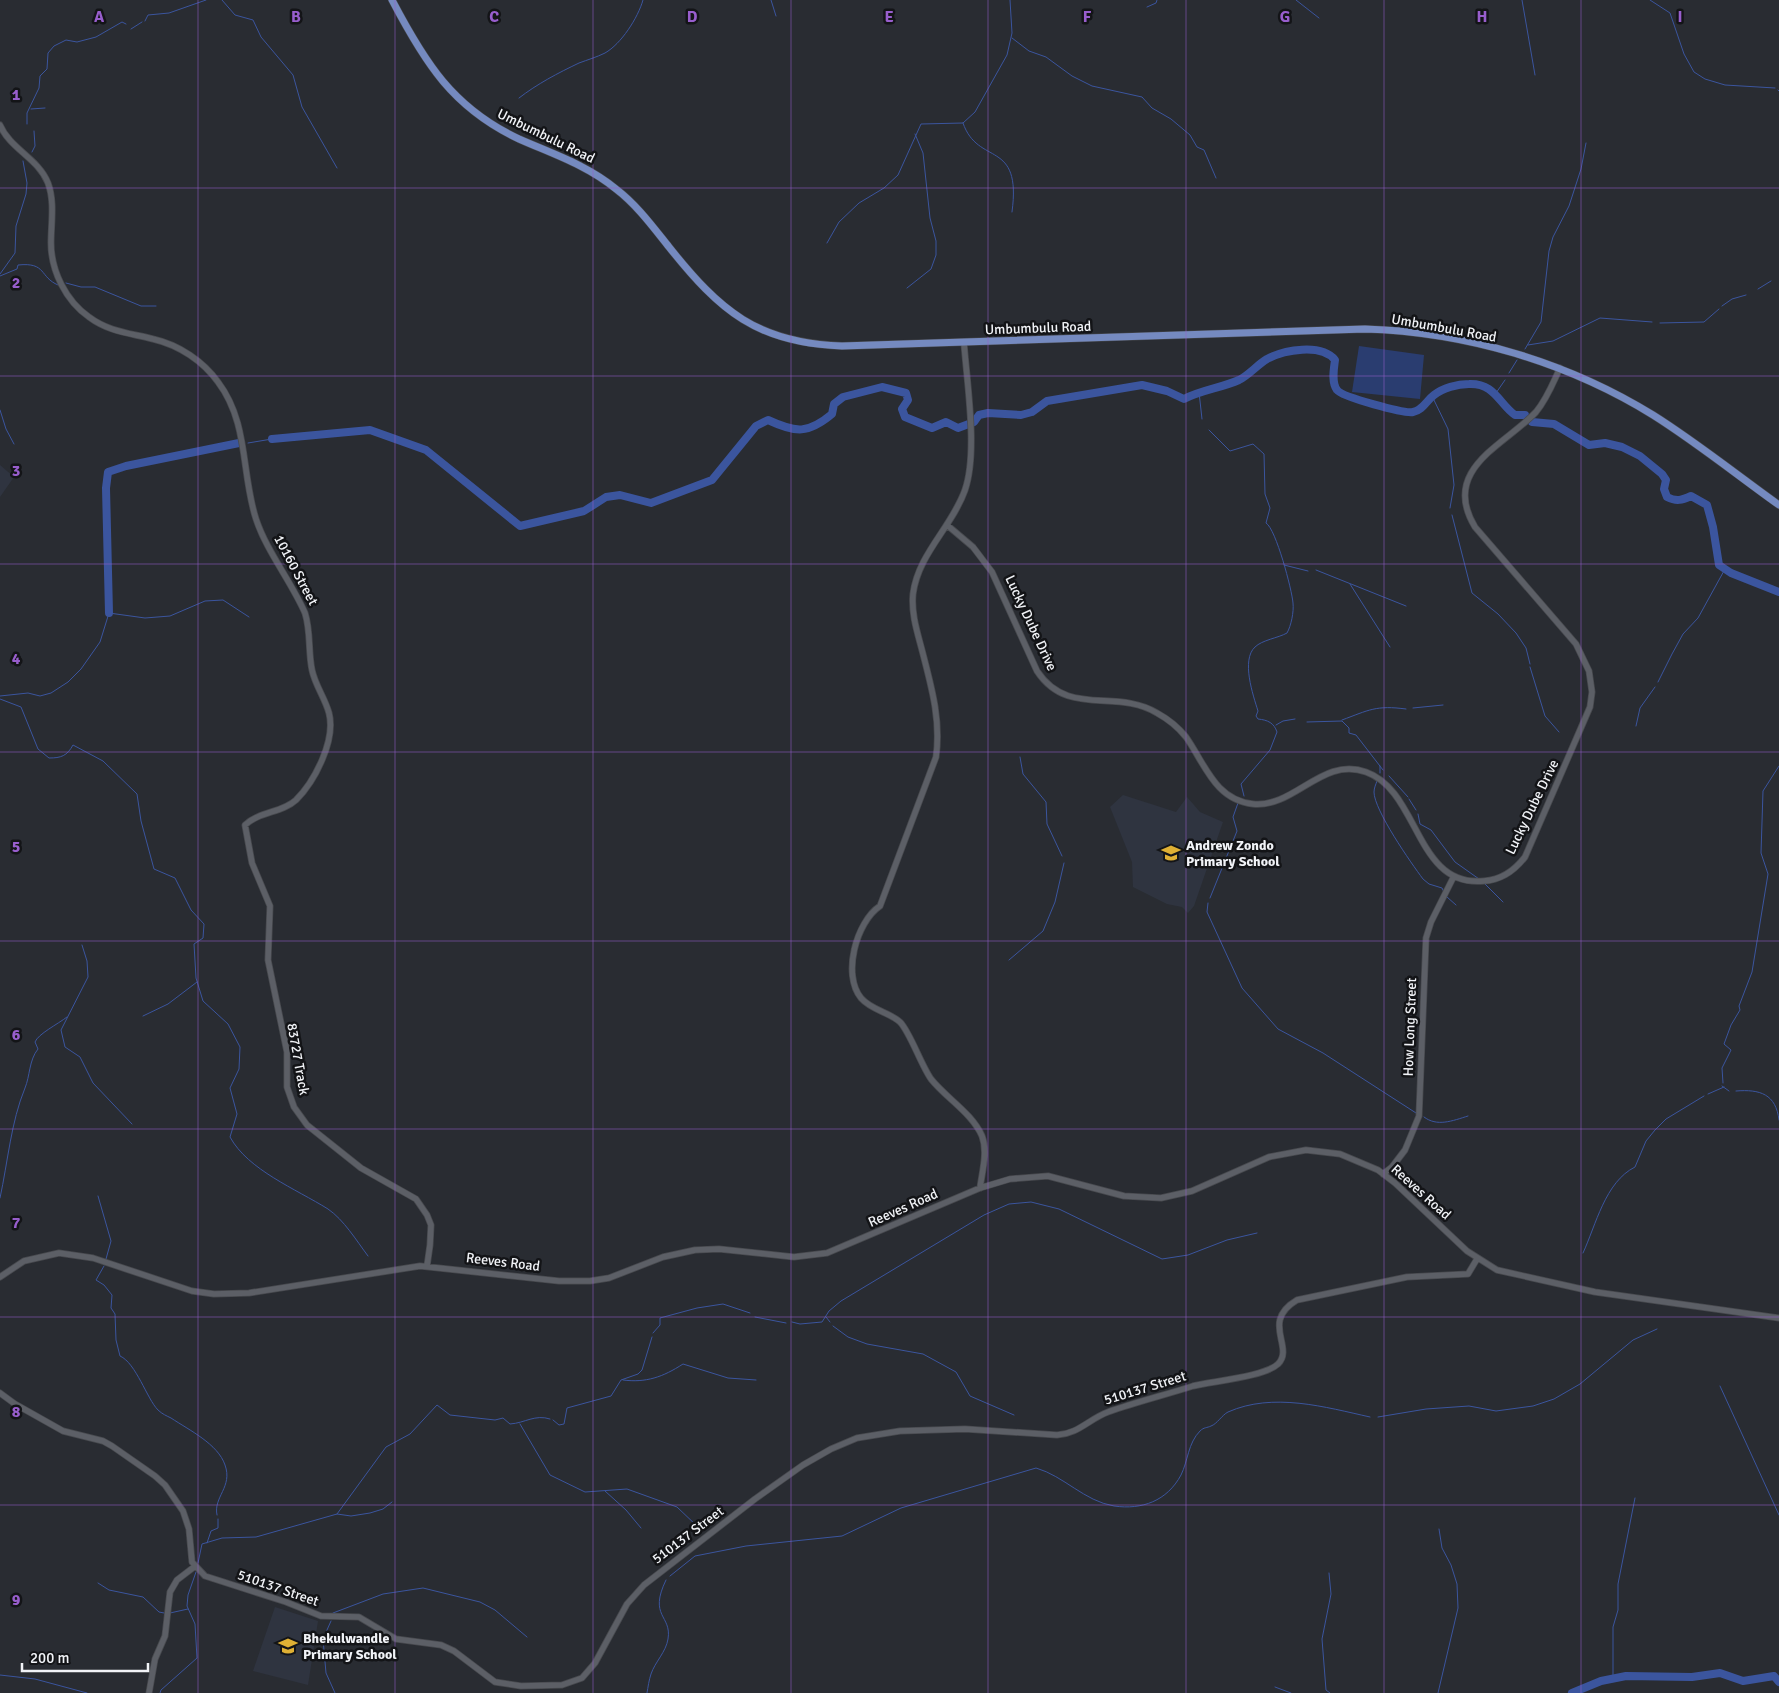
<svg xmlns="http://www.w3.org/2000/svg" width="1779" height="1693" viewBox="0 0 1779 1693" font-family="Signika,sans-serif">
<rect width="100%" height="100%" fill="#292c32"/>
<path fill="#2f3440" d="M 0,465 L 14,477 L 0,497 Z
M 1123,795 L 1176,812 L 1187,797 L 1200,812 L 1223,822 L 1194,906 L 1188,913 L 1182,907 L 1167,904 L 1133,887 L 1132,862 L 1110,807 Z
M 275,1607 L 318,1621 L 308,1685 L 253,1671 Z"/>
<path fill="#2a3d70" d="M 1359,346 L 1424,355 L 1420,399 L 1352,392 Z"/>
<g fill="none" stroke-linecap="round" stroke-linejoin="round">
<path stroke="#3b559e" stroke-width="1" d="M 222,0 L 235,15 L 253,20 L 261,37 L 293,75 L 302,107 L 337,168
M 771,0 L 776,16
M 1296,0 L 1319,18
M 1522,0 L 1535,75
M 1650,0 L 1670,13 L 1684,54 L 1694,72 L 1705,79 L 1725,85 L 1775,88
M 1147,7 L 1156,3 L 1157,0
M 145,21 L 148,15 L 169,13 L 206,0
M 131,29 L 142,22
M 1012,38 L 1029,51 L 1046,57 L 1072,76 L 1092,86 L 1142,97 L 1152,108 L 1171,119 L 1190,135 L 1197,147 L 1204,150 L 1216,178
M 1778,90 L 1779,91
M 519,98 C 537,84 558,73 579,63 C 587,60 597,57 605,53 C 621,44 638,18 643,0
M 31,109 L 45,108
M 963,123 C 978,167 1022,138 1012,212
M 27,124 L 27,113 L 39,88 L 40,76 L 47,69 L 48,53 L 54,46 L 66,40 L 77,42 L 96,37 L 122,22 L 126,24
M 32,152 L 35,146 L 34,131
M 827,243 L 839,222 L 859,203 L 884,188 L 898,175 L 921,124 L 963,123 L 975,112 L 1007,55 L 1012,33 L 1010,0
M 0,274 L 15,253 L 16,226 L 26,194 L 27,183 L 23,161
M 0,276 L 17,269 L 18,265 C 47,262 39,277 58,285
M 66,283 L 81,287 L 95,287 L 141,306 L 156,306
M 907,288 L 931,269 L 936,255 L 936,241 L 930,218 L 923,153 L 915,134
M 1758,289 L 1771,281
M 1722,306 L 1732,299 L 1746,295
M 1660,323 L 1704,322 L 1719,309
M 1528,345 L 1553,341 L 1600,318 L 1652,322
M 1525,349 L 1541,322 L 1549,251 L 1553,237 L 1569,206 L 1581,169 L 1586,143
M 1509,373 L 1517,360
M 1199,392 L 1202,419
M 1496,393 L 1505,380
M 1432,396 L 1448,429 L 1454,485 L 1450,508
M 0,410 L 6,429 L 14,444
M 1209,430 L 1230,451 L 1253,444 L 1264,454 L 1265,494 L 1270,508 L 1266,523 C 1276,529 1292,590 1293,603 C 1294,612 1291,626 1287,633 C 1278,638 1262,640 1255,647 C 1241,660 1253,695 1258,711 L 1256,716 L 1258,719 C 1268,720 1274,723 1277,732 L 1270,750 L 1241,784 L 1244,796
M 248,443 L 272,439
M 1452,515 L 1472,593 L 1498,614 L 1516,633 L 1526,648 L 1530,664
M 1284,565 L 1308,571
M 1316,570 L 1406,606
M 1350,584 L 1390,647
M 1530,667 L 1545,716 L 1559,732
M 1658,682 L 1672,654 L 1683,634 L 1698,618 L 1725,569
M 0,696 L 28,693 L 40,696 L 51,693 L 68,682 L 81,669 L 100,642 L 109,613 L 145,618 L 170,616 L 205,601 L 223,600 L 249,617
M 0,699 L 21,707 L 38,749 L 49,758 C 61,758 67,756 73,745 L 103,761 L 137,794 L 141,821 L 154,869 L 175,878 L 191,910 L 204,924 L 203,938 L 194,944 L 196,978 L 203,1001 L 228,1024 L 240,1047 L 239,1069 L 230,1088 L 237,1114 L 230,1137 C 248,1170 296,1189 328,1209 C 344,1220 356,1240 368,1256
M 1413,708 L 1443,705
M 1342,720 C 1369,710 1376,705 1406,709
M 1307,722 L 1342,721 L 1349,728 L 1349,733 L 1356,735 L 1383,770
M 1276,725 L 1283,721 L 1295,719
M 1636,726 L 1640,708 L 1655,687
M 1020,757 L 1023,774 L 1046,802 L 1047,824 L 1062,856
M 1380,773 L 1380,766
M 1389,776 L 1408,797
M 1377,781 C 1376,784 1374,788 1374,792 C 1374,810 1411,863 1423,879 L 1429,884 L 1442,888 L 1444,892
M 1409,799 L 1416,810
M 1418,814 L 1420,824 L 1431,830 L 1455,862 L 1479,879
M 1484,883 L 1503,902
M 1447,897 L 1456,905
M 1210,898 L 1237,831 L 1233,817 L 1238,803
M 1208,903 L 1207,912 L 1242,988 L 1278,1029 L 1323,1053 L 1416,1113
M 82,945 L 87,961 L 88,977 L 61,1030 L 65,1047 L 80,1057 L 93,1083 L 132,1124
M 1009,960 L 1043,931 L 1055,902 L 1064,863
M 143,1016 L 168,1004 L 197,982
M 1723,1083 L 1722,1068 L 1731,1050 L 1724,1044 L 1731,1025 L 1740,1010 L 1739,1006 L 1752,972 L 1768,874 L 1761,853 L 1763,791 L 1779,766
M 1722,1086 L 1729,1091
M 1736,1091 C 1760,1089 1776,1094 1779,1120
M 1708,1094 L 1724,1087
M 1424,1117 C 1437,1127 1452,1121 1468,1116
M 98,1196 L 111,1241 L 106,1259
M 0,1198 C 8,1161 11,1122 25,1088 C 30,1076 29,1060 38,1049 L 35,1042 C 38,1034 58,1024 67,1017
M 1583,1253 C 1596,1225 1605,1182 1635,1167 L 1646,1141 L 1655,1130 L 1666,1119 L 1704,1096
M 104,1266 L 96,1280 L 104,1285 L 112,1295 L 111,1308 L 115,1314 L 116,1340 L 120,1356 C 136,1363 147,1399 158,1410 C 162,1414 167,1416 171,1418 C 189,1430 218,1444 225,1465 C 233,1487 213,1497 217,1515
M 755,1317 L 786,1323
M 826,1317 L 830,1322
M 792,1322 L 800,1324 L 822,1322 L 829,1311 L 841,1301 L 984,1215 L 1009,1204 L 1031,1202 L 1059,1209 L 1162,1259 L 1188,1255 L 1227,1240 L 1257,1233
M 833,1326 L 848,1337 L 867,1344 L 923,1354 L 956,1372 L 970,1396 L 1014,1415
M 653,1333 L 660,1325 L 660,1318 L 697,1308 L 723,1304 L 750,1313
M 623,1380 C 646,1383 663,1377 683,1364 L 728,1378 L 756,1380
M 1720,1386 L 1779,1515
M 1378,1417 L 1426,1409 L 1469,1406 L 1496,1411 L 1533,1406 L 1554,1399 L 1580,1384 L 1633,1340 L 1657,1329
M 553,1420 L 559,1425 L 564,1424 L 567,1408 L 611,1396 L 621,1380 L 638,1374 L 642,1370 L 652,1337
M 520,1424 L 550,1475 L 585,1492 L 627,1489 L 677,1507 L 698,1527
M 605,1491 L 626,1510 L 641,1528
M 337,1514 L 386,1447 L 410,1434 L 437,1405 L 450,1415 L 495,1420 L 503,1418 L 510,1424 C 525,1423 535,1414 550,1419
M 207,1543 L 211,1531 L 218,1528 L 218,1519
M 198,1563 L 202,1544 L 222,1538 L 256,1537 L 337,1514 L 351,1516 L 370,1513 L 383,1509 L 392,1502
M 1329,1573 L 1331,1594 L 1322,1639 L 1326,1690 L 1330,1693
M 670,1576 L 695,1556 L 746,1546 L 842,1536 L 901,1508 L 1036,1468 C 1064,1476 1084,1501 1114,1506 C 1142,1510 1167,1501 1181,1475 C 1188,1461 1188,1443 1200,1431 C 1204,1427 1207,1428 1211,1426 C 1217,1424 1222,1415 1228,1412 C 1273,1392 1325,1407 1370,1417
M 98,1583 L 109,1590 L 143,1597 L 159,1612 L 164,1613
M 170,1613 L 188,1609
M 333,1613 L 383,1594 L 423,1588 L 480,1602 L 495,1610 L 527,1637
M 331,1621 L 323,1639 L 326,1673 L 335,1693
M 0,1675 L 35,1679 L 87,1693
M 1613,1678 L 1613,1627 L 1618,1610 L 1618,1584 L 1635,1498
M 1275,1687 L 1291,1693
M 160,1693 L 161,1690 L 197,1658 L 195,1624 L 187,1606 L 188,1595 L 196,1572
M 647,1693 C 648,1687 649,1680 651,1674 C 655,1662 666,1652 668,1639 C 672,1615 648,1617 666,1580
M 1438,1693 L 1458,1608 L 1457,1584 L 1451,1565 L 1442,1548 L 1439,1529"/>
<path stroke="#3b559e" stroke-width="8" d="M 1532,422 L 1554,424 L 1589,445 L 1605,443 L 1622,447 L 1640,456 L 1662,474 L 1666,480 L 1664,489 L 1667,497 C 1677,502 1682,500 1691,496 L 1707,505 L 1713,527 L 1719,565 L 1731,573 L 1779,592
M 272,439 L 370,430 L 426,450 L 520,526 L 584,511 L 606,497 L 620,495 L 651,503 L 712,480 L 756,426 L 768,420 C 796,433 808,434 832,414 L 834,404 L 843,397 L 882,387 L 906,393 L 908,400 L 902,409 L 905,417 L 932,428 L 946,422 L 958,428 L 974,422 L 979,415 L 988,413 L 1021,415 L 1032,412 L 1047,401 L 1142,385 L 1167,391 L 1184,399 C 1201,390 1221,388 1239,380 C 1249,375 1257,365 1267,359 C 1284,350 1321,343 1335,360 C 1334,368 1331,382 1337,390 C 1342,397 1405,414 1413,412 C 1423,410 1426,401 1434,395 C 1443,388 1457,384 1469,384 C 1495,383 1499,404 1515,415 L 1525,415
M 109,613 L 106,488 L 108,472 L 126,466 L 239,443
M 1572,1693 L 1601,1681 L 1626,1676 L 1692,1677 L 1720,1673 L 1743,1681 L 1774,1676 L 1779,1682"/>
<g stroke="#484a4f" stroke-width="7">
<path id="minor" d="M 0,125 C 10,149 38,158 48,183 C 55,202 51,223 51,243 C 51,271 66,301 89,317 C 109,332 130,333 153,339 C 179,345 203,361 218,382 C 249,423 241,473 256,519 C 267,552 291,581 305,613 C 311,632 308,651 312,670 C 315,685 325,698 329,713 C 336,740 315,781 296,800 C 282,813 260,811 245,825 L 252,863 L 270,906 L 268,960 L 287,1052 L 287,1087 L 294,1107 L 307,1125 L 361,1168 L 416,1199 L 427,1215 L 431,1225 L 430,1245 L 427,1266
M 964,343 C 967,384 978,452 965,490 C 952,527 918,554 913,594 C 911,615 918,634 923,654 C 932,689 941,721 936,757 L 880,906 C 856,922 842,975 861,998 C 871,1010 889,1012 900,1022 C 910,1032 921,1065 931,1079 C 946,1098 972,1113 982,1136 C 988,1152 982,1172 980,1188
M 947,525 L 973,547 L 992,572 L 1037,671 C 1068,718 1116,688 1157,713 C 1168,719 1178,727 1186,737 C 1205,764 1215,800 1253,804 C 1295,808 1322,756 1366,772 C 1420,791 1415,888 1484,881 C 1501,880 1515,870 1525,857 L 1590,707 L 1592,692 L 1589,671 L 1576,644 L 1475,527 C 1440,469 1505,445 1536,412 C 1547,399 1553,383 1560,368
M 1383,1174 L 1392,1167 L 1405,1150 L 1419,1116 L 1426,938 L 1431,922 L 1454,876
M 0,1277 L 24,1261 L 59,1253 L 93,1258 L 192,1291 L 214,1294 L 249,1293 L 420,1266 L 559,1281 L 590,1281 L 609,1278 L 663,1257 L 695,1250 L 719,1249 L 794,1257 L 827,1253 L 980,1188 L 1010,1179 L 1048,1176 L 1124,1196 L 1161,1198 L 1192,1191 L 1269,1157 L 1306,1150 L 1340,1154 L 1378,1170 L 1395,1183 L 1467,1251 L 1497,1270 L 1595,1292 L 1779,1318
M 0,1393 L 15,1404 L 63,1431 L 103,1441 L 112,1446 L 155,1476 L 165,1485 L 183,1511 L 189,1529 L 192,1562 L 205,1576 L 286,1602 L 321,1616 L 359,1617 L 396,1639 L 441,1645 L 454,1651 L 495,1682 L 521,1686 L 562,1685 L 582,1678 L 595,1663 L 627,1604 L 644,1585 L 755,1499 L 803,1465 L 831,1449 L 857,1438 L 900,1431 L 965,1429 L 1057,1435 C 1078,1434 1089,1419 1108,1412 C 1136,1402 1165,1395 1193,1386 C 1213,1381 1264,1377 1278,1364 C 1295,1347 1260,1322 1297,1300 L 1407,1277 L 1468,1274 L 1477,1259
M 149,1693 L 155,1659 L 165,1636 L 170,1592 L 177,1580 L 194,1567"/>
</g>
<g stroke="#484a4f" stroke-width="8">
<path id="major" d="M 392,0 C 425,63 453,108 519,139 C 553,154 587,165 616,189 C 637,205 653,227 669,247 C 720,311 757,343 842,346 L 1365,329 C 1466,332 1567,362 1653,415 C 1696,442 1737,475 1779,505"/>
</g>
<use href="#minor" stroke="#5c5f66" stroke-width="5.5"/>
<use href="#major" stroke="#758ac0" stroke-width="7"/>
</g>
<path fill="none" stroke="#985ecd" stroke-width="1" stroke-opacity="0.55" d="M 198,0 L 198,1693M 395,0 L 395,1693M 593,0 L 593,1693M 791,0 L 791,1693M 988,0 L 988,1693M 1186,0 L 1186,1693M 1384,0 L 1384,1693M 1581,0 L 1581,1693M 0,188 L 1779,188M 0,376 L 1779,376M 0,564 L 1779,564M 0,752 L 1779,752M 0,941 L 1779,941M 0,1129 L 1779,1129M 0,1317 L 1779,1317M 0,1505 L 1779,1505"/>
<defs>
<g id="school-bare" transform="scale(1.5)"><path d="M0-5L7-2L0 1L-7-2ZM-4 1L0 2.5L4 1V4Q0 6-4 4Z" fill="#dfb034" stroke="#131417" stroke-width="2.5" paint-order="stroke"/></g>
</defs>
<g fill-rule="evenodd">
<use href="#school-bare" x="1171" y="853"/>
<use href="#school-bare" x="288" y="1646"/>
</g>
<g text-anchor="middle" dominant-baseline="central" stroke-width="5" stroke-linejoin="round" paint-order="stroke">
<g font-size="14" fill="#f1f3f7" stroke="#131417">
<text transform="translate(546 136) rotate(26)">Umbumbulu Road</text>
<text transform="translate(1038 328) rotate(-2)">Umbumbulu Road</text>
<text transform="translate(1444 328) rotate(10)">Umbumbulu Road</text>
<text transform="translate(296 570) rotate(62)">10160 Street</text>
<text transform="translate(1031 623) rotate(65)">Lucky Dube Drive</text>
<text transform="translate(1532 807) rotate(-64)">Lucky Dube Drive</text>
<text transform="translate(1410 1027) rotate(-88)">How Long Street</text>
<text transform="translate(298 1059) rotate(80)">83727 Track</text>
<text transform="translate(1421 1192) rotate(42)">Reeves Road</text>
<text transform="translate(903 1208) rotate(-24)">Reeves Road</text>
<text transform="translate(503 1262) rotate(7)">Reeves Road</text>
<text transform="translate(1145 1388) rotate(-17)">510137 Street</text>
<text transform="translate(688 1535) rotate(-37)">510137 Street</text>
<text transform="translate(278 1588) rotate(19)">510137 Street</text>
</g>
<g font-size="14" font-weight="bold" fill="#f1f3f7" stroke="#131417" text-anchor="start">
<text x="1186" y="845">Andrew Zondo<tspan x="1186" dy="16">Primary School</tspan></text>
<text x="303" y="1638">Bhekulwandle<tspan x="303" dy="16">Primary School</tspan></text>
</g>
</g>
<g font-size="16" text-anchor="middle" font-weight="bold" fill="#985ecd" stroke="#131417" stroke-width="5" stroke-linejoin="round" paint-order="stroke">
<text x="99" y="22">A</text>
<text x="296" y="22">B</text>
<text x="494" y="22">C</text>
<text x="692" y="22">D</text>
<text x="889" y="22">E</text>
<text x="1087" y="22">F</text>
<text x="1285" y="22">G</text>
<text x="1482" y="22">H</text>
<text x="1680" y="22">I</text>
<text x="16" y="100">1</text>
<text x="16" y="288">2</text>
<text x="16" y="476">3</text>
<text x="16" y="664">4</text>
<text x="16" y="852">5</text>
<text x="16" y="1040">6</text>
<text x="16" y="1228">7</text>
<text x="16" y="1417">8</text>
<text x="16" y="1605">9</text>
</g>
<path d="M22 1663v8h126v-8" fill="none" stroke="#f1f3f7" stroke-width="2.5"/>
<text x="30" y="1663" font-size="15" fill="#f1f3f7" stroke="#131417" stroke-width="4" paint-order="stroke">200 m</text>
</svg>
